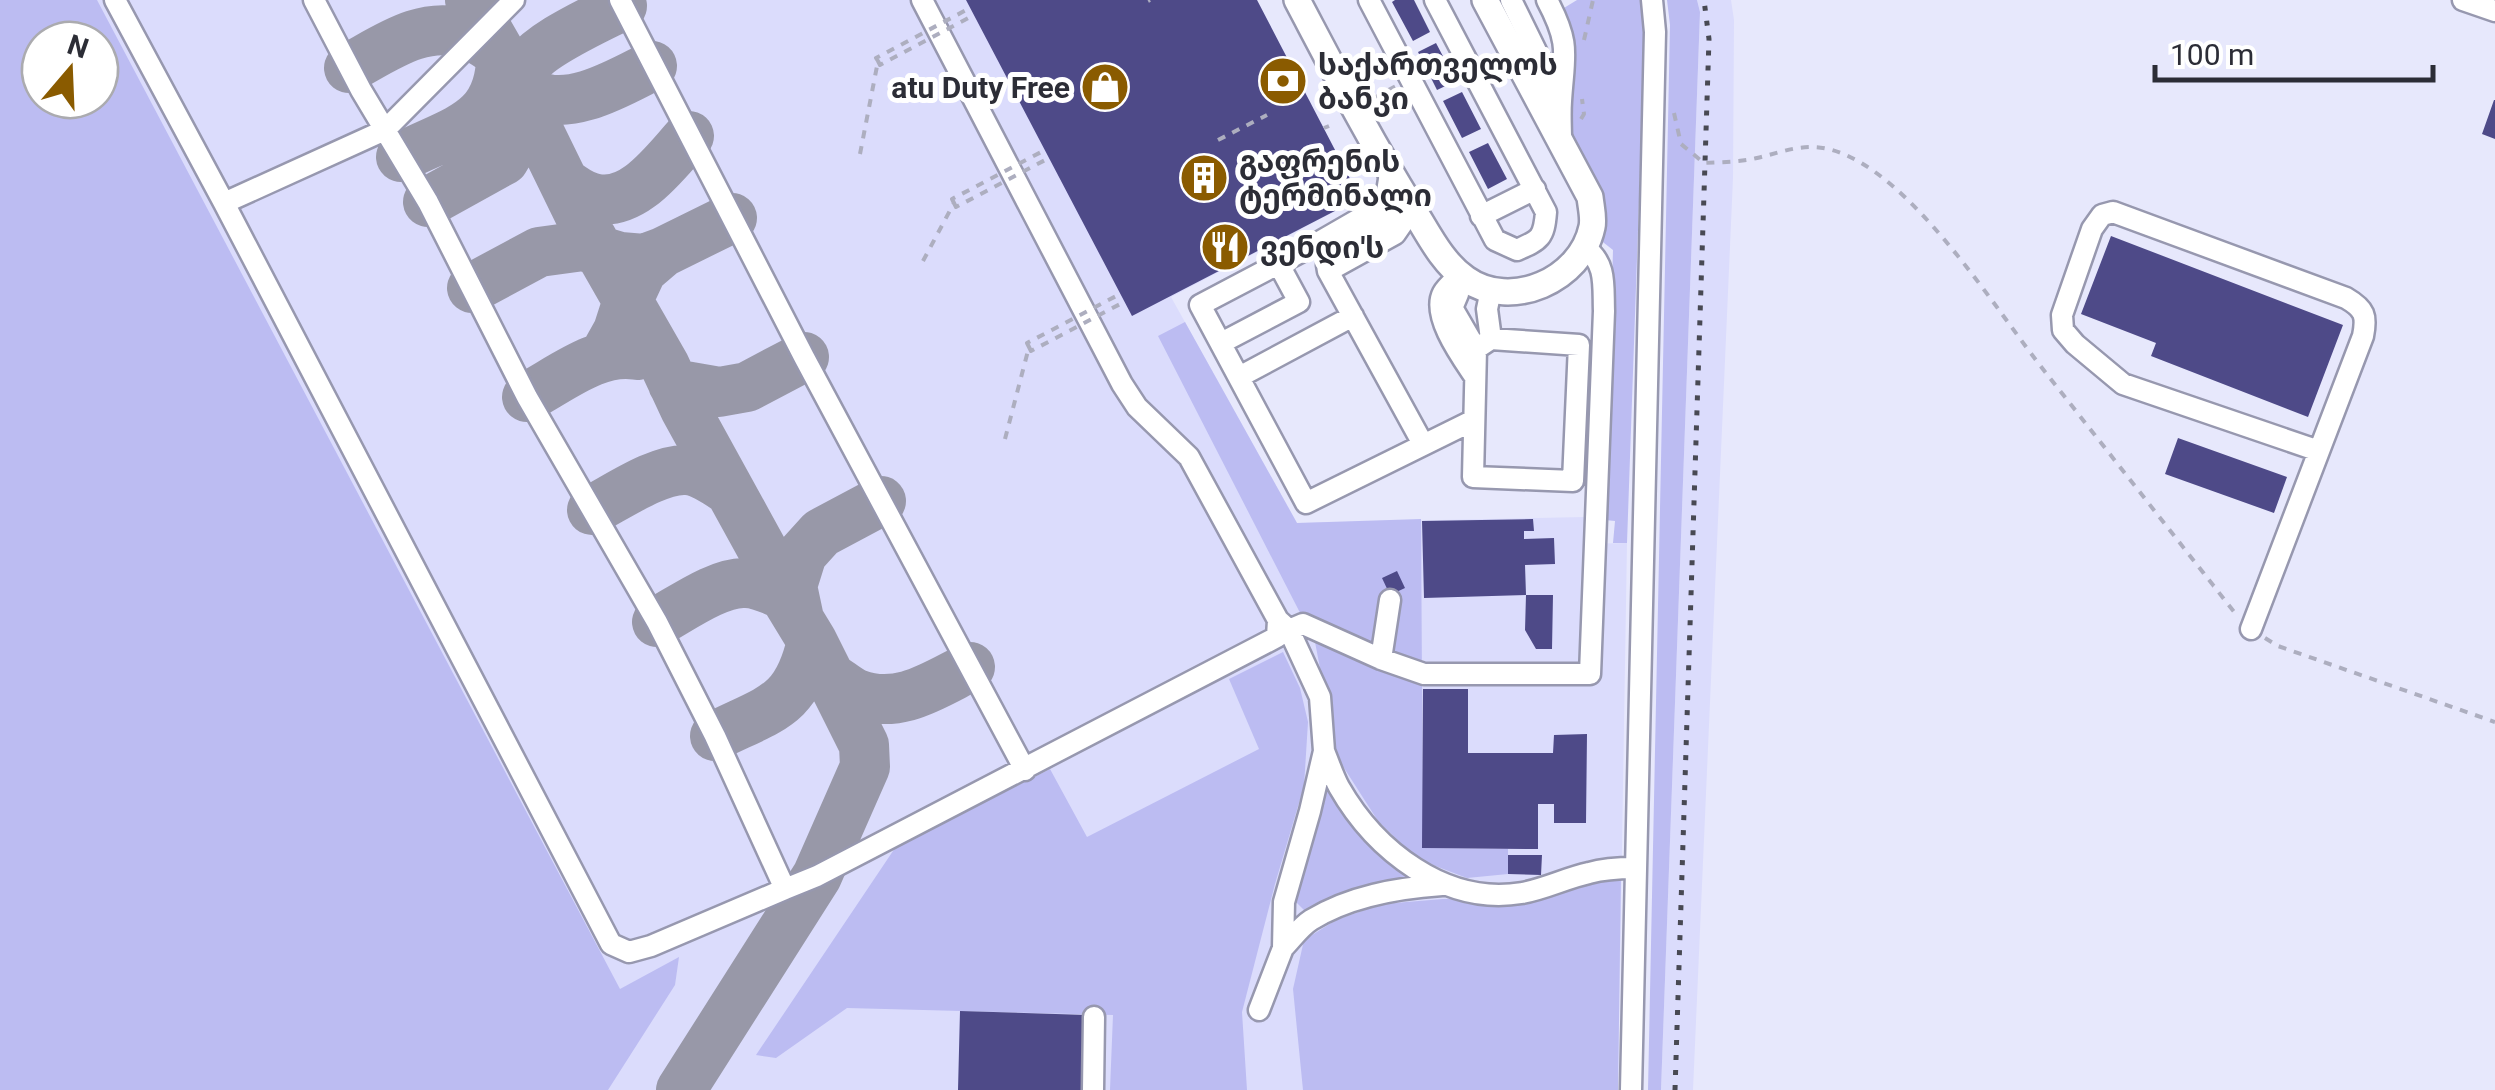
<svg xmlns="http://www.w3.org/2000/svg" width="2495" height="1090" viewBox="0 0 2495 1090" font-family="Roboto,'Noto Sans Georgian',sans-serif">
<rect width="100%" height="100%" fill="#e7e8fc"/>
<path fill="#dbdcfc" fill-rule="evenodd" d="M 0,0 L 1257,0 L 1360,198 L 1171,297 L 1297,523 L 1585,517 L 1583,544 L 1627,543 L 1618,1090 L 0,1090 ZM 40,40 L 100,40 L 100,100 L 40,100 Z
M 1697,0 L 1731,0 L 1734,20 L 1733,178 L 1693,1090 L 1661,1090 L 1700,12 Z"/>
<path fill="#bcbcf2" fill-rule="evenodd" d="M 0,0 L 97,0 L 620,989 L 679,957 L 675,985 L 608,1090 L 0,1090 ZM 40,40 L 100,40 L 100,100 L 40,100 Z
M 1577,0 L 1641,0 L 1645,30 L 1627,543 L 1613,543 L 1615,521 L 1605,520 L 1613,250 L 1599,239 L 1569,138 L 1559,11 Z
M 1667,0 L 1697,0 L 1700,12 L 1661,1090 L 1648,1090 L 1670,25 Z
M 1185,322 L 1297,523 L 1421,519 L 1423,848 L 1508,849 L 1508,874 L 1467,878 L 1417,859 L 1378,821 L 1337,757 L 1315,642 L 1158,336 Z
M 1283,652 L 1300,688 L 1308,722 L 1304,786 L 1275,884 L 1242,1012 L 1247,1090 L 1110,1090 L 1113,1015 L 847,1008 L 776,1058 L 756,1055 L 895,848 L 1050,769 L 1087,837 L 1259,749 L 1229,679 Z
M 1330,780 L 1428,881 L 1306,912 L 1293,899 L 1308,832 Z
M 1621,876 L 1618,1090 L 1303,1090 L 1293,989 L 1304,940 L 1336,920 L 1382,904 L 1443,899 L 1547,897 Z"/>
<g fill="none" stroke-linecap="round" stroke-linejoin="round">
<path stroke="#9898a8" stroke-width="50" d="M 470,0 L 501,54 L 586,228 L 665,366 L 685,409 L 762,549 L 784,595 L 812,641 L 864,745 L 865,767 L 817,876 L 681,1090
M 349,68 C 386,48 423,20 466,34 C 479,38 490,47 501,54 C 502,124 454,130 401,157
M 514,79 C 520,84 526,90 533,94 C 569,113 620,82 652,66
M 522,95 C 521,87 520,79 523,72 C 532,47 599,18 622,6
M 565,183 C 573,189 583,196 593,198 C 633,209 666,161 689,136
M 428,202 L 504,160 L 526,123 L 527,107
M 472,288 L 539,252 L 583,246 L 620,257 L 644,259 L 663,252
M 604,356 L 618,331 L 628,300 L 642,270 L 663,252 L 732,218
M 673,384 L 719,392 L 747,387 L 804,357
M 527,397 C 561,379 598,348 637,355
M 592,510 C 617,497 659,468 687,470 C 702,471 718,483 730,491
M 799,619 L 792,586 L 802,554 L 821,533 L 881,501
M 657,622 C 681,609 718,582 745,583 C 759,583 772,590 784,595
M 830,677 C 839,682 848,691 857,694 C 899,710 934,685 970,667
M 715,736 C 771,708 797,707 812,641"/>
</g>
<path fill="#4e4a88" d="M 966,0 L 1257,0 L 1360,198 L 1132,316 Z
M 1395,0 L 1414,0 L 1430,32 L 1413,41 L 1392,2 Z
M 1436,43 L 1456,81 L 1437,90 L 1418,52 Z
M 1462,92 L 1481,129 L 1462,138 L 1443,101 Z
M 2494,100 L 2495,100 L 2495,139 L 2482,134 Z
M 1488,143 L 1507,179 L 1488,189 L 1469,152 Z
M 2111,236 L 2343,325 L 2308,417 L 2151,356 L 2156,343 L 2081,314 Z
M 2178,438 L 2287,477 L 2274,513 L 2165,474 Z
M 1533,519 L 1534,531 L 1524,531 L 1524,539 L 1554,538 L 1555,564 L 1525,565 L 1526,595 L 1424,598 L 1422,521 Z
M 1397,571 L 1405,588 L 1390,595 L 1382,578 Z
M 1526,595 L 1553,595 L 1552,649 L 1536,649 L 1525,630 Z
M 1423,689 L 1468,689 L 1468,753 L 1553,753 L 1554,735 L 1587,734 L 1586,823 L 1554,823 L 1554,804 L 1538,804 L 1538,849 L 1422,848 Z
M 1508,855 L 1542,855 L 1541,875 L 1508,874 Z
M 960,1011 L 1087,1015 L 1085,1090 L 958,1090 Z"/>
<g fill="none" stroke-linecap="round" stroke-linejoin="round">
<g stroke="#9798af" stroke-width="25">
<path id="minor" d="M 115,0 L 224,203 L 611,944 L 629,952 L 651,946 L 785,889
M 314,0 L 361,90 L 428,202 L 527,397 L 657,622 L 715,736 L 785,889 L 817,876 L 1277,637 L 1278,620
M 620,0 L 804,357 L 1025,770
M 922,0 L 1122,384 L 1137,407 L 1189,457 L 1278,620 L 1289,630 L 1320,697 L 1324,751 L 1310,811 L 1284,902 L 1283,948 L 1259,1010
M 1369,0 L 1495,240 L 1517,250 C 1540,240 1544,238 1546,212 L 1435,0
M 1511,0 L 1560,100
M 1547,0 C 1571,45 1564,54 1561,101 C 1560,114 1561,128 1561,141
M 2463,0 L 2495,11
M 1390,173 L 1387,192 L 1382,202 L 1373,211 L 1314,245 L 1200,305 L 1306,503 L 1474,420
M 1401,190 L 1395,207 L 1387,220 L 1336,250 L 1327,265 L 1328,271 L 1423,444
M 224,203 L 385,130 L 514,0
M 1481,216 L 1535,189
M 1328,271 L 1395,234 L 1404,221 L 1410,204
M 1460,275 C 1455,280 1446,287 1443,293 C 1431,316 1463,359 1475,377
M 1458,294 L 1453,306 L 1454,311 L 1476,349
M 1491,339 L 1579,345 L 1573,481 L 1473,477 L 1476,349 Z
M 1491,339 L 1487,309 L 1491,290
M 1221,343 L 1299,302 L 1278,263
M 1239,377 L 1353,316
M 2251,629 L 2363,336 C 2367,316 2365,309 2346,298 L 2113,212 L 2102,215 L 2092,229 L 2062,315 L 2063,330 L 2075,344 L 2123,384 L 2319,451
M 1289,630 L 1303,624 L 1381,659 L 1424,674 L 1590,674 L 1604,311 C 1603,287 1607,263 1585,248
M 1381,659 L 1390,600
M 1324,751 C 1329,763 1333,776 1339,787 C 1375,850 1445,906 1522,893 C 1545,889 1566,878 1589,873 C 1603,869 1620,868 1635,868
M 1283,948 C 1292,939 1300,927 1311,920 C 1350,896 1397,888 1442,885
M 1093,1090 L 1094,1017
M 1631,1090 L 1655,32 L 1652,0"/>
</g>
<g stroke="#9798af" stroke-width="30">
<path id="major" d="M 1297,0 C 1334,70 1370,140 1411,206 C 1427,231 1441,262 1466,279 C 1511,311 1581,280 1592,227 C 1594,218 1591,207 1590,197 L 1485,0"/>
</g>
<path stroke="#adaebf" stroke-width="4" stroke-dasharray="8 8" stroke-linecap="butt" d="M 1148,1 L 1150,0
M 1584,40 L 1593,0
M 1374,98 L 1396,86
M 1674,113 L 1681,144 L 1704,163 C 1722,162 1741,162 1757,158 C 1783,152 1804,142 1832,150 C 1911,172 1995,309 2046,373 C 2109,453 2172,533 2235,613
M 1581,119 L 1584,114 L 1582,99
M 1324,128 L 1329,126
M 1218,140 L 1267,115
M 860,154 L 878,61
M 923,261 L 954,203
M 1005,439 L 1029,347
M 2265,638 L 2278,646 L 2495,722"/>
<use href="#minor" stroke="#fff" stroke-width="20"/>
<use href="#major" stroke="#fff" stroke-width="25"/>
<path stroke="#484953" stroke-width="5" stroke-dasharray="5 10" stroke-linecap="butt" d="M 1675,1090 L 1709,39 L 1704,0"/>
<path stroke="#adaebf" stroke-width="4" stroke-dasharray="8 8" stroke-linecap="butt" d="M 878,61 L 880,65 L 974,15
M 878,61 L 876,58 L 970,8
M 954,203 L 956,207 L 1049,158
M 954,203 L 952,199 L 1045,150
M 1029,347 L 1031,351 L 1124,302
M 1029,347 L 1027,343 L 1120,294"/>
</g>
<defs>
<g id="bank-disc" transform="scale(2.5)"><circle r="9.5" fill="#8a5b00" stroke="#fff"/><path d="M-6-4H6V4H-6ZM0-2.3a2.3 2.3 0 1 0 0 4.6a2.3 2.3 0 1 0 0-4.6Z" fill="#fff"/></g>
<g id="shop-disc" transform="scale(2.5)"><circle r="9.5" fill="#8a5b00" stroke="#fff"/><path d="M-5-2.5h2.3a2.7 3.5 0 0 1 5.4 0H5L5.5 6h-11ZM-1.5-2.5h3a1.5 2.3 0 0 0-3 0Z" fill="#fff"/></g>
<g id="building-disc" transform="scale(2.5)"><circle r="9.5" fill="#8a5b00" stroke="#fff"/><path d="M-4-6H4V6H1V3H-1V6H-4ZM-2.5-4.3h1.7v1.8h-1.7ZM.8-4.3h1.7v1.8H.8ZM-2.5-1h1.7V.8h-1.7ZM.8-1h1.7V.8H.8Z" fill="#fff"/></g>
<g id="restaurant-disc" transform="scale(2.5)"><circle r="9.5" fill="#8a5b00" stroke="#fff"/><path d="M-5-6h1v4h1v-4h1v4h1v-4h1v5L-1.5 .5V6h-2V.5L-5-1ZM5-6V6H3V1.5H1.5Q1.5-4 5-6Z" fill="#fff"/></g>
</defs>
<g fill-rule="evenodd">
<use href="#bank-disc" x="1283" y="81"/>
<use href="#shop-disc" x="1105" y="87"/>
<use href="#building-disc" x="1204" y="178"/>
<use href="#restaurant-disc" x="1225" y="247"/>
</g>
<g text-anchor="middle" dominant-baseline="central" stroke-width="10" stroke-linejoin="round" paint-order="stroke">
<g font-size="30" font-weight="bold" fill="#2c2d36" stroke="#fff" text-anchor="start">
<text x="1318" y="64">საქართველოს<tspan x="1318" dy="34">ბანკი</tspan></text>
<text x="1070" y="87" text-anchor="end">atu Duty Free</text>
<text x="1239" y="161">გაფრენის<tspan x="1239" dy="34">ტერმინალი</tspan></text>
<text x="1260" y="247">ვენდი'ს</text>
</g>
</g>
<g transform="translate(70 70) rotate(19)"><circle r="48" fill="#ffffff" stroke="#ababaf" stroke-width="2.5"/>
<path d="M0-8L18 38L0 25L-18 38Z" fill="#8a5b00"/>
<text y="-15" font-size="28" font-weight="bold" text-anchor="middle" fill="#2c2d36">N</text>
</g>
<path d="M2155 65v15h278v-15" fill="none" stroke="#2c2d36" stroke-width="5"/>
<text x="2170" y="65" font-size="30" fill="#2c2d36" stroke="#ffffff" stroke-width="8" paint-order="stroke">100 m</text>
</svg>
